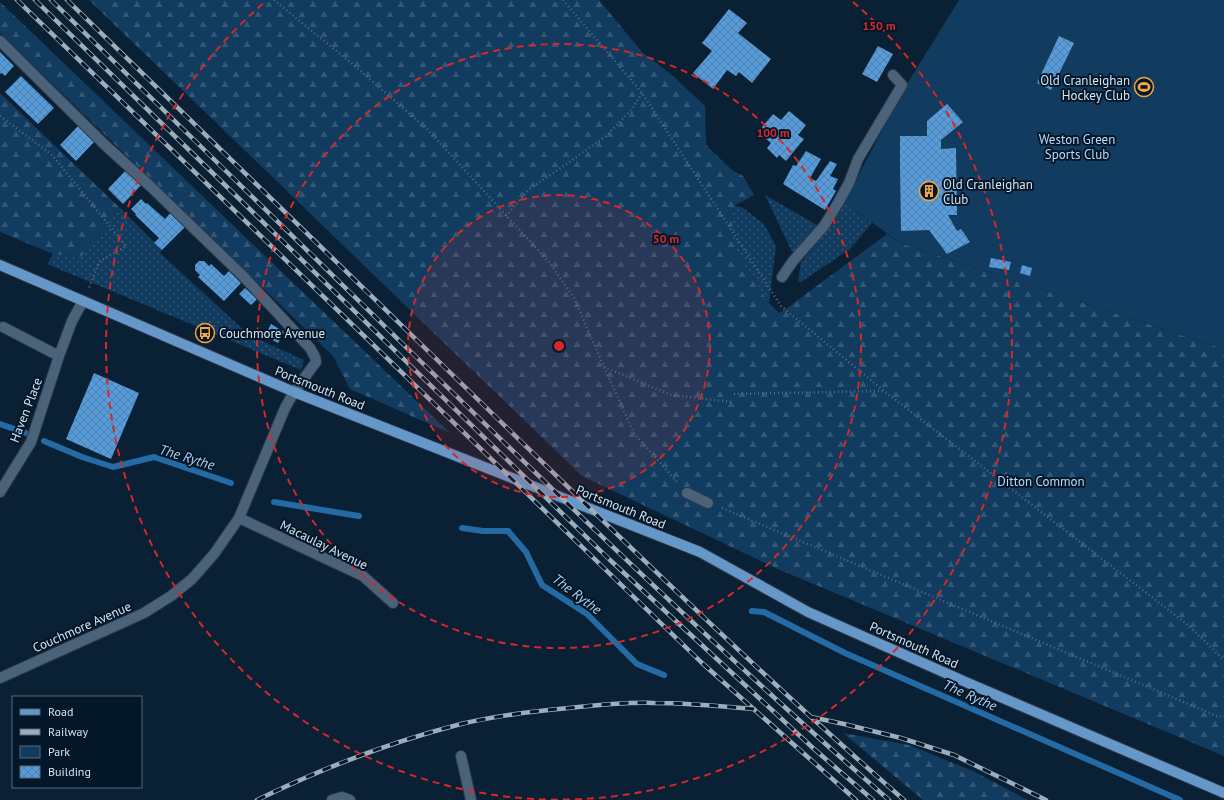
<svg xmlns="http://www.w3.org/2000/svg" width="1224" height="800" viewBox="0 0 1224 800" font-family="'PT Sans',sans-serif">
<defs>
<pattern id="grass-dots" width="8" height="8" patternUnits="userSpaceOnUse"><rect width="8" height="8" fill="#113b5f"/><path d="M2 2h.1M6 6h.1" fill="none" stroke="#335776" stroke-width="1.8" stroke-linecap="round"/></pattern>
<pattern id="forest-firs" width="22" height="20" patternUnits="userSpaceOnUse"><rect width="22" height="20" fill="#113b5f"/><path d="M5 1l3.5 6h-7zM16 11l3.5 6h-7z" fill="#335776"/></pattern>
<pattern id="building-cross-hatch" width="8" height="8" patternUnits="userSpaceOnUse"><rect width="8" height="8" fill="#579bd9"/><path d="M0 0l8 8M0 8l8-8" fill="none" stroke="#5081ae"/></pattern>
</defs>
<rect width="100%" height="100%" fill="#0a2034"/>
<path fill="url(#grass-dots)" d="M 765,195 L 817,225 C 813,234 802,248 792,252 Z
M 844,202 L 872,223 L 850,249 L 801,282 L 798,282 L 801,262 L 827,231 Z
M 734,206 L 742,207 L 764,224 L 776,246 L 769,303 L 740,259 L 730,237 Z
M 120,208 L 162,250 L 160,253 L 249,335 L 304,360 L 301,370 L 47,264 L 53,254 L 81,257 Z"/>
<path fill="url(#forest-firs)" d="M 89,0 L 599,0 L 642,52 L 673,76 L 705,106 L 706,145 L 732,170 L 743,176 L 754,195 L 734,206 L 731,238 L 740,259 L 769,303 L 779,313 L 787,308 L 887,234 L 900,243 L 1224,349 L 1224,756 L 780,570 L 582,476 Z
M 0,2 L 450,433 L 350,389 L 333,356 L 0,33 Z
M 0,93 L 120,208 L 81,257 L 53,254 L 0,232 Z
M 843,733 L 909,745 L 973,771 L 1028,800 L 923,800 Z"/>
<path fill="#113b5f" d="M 959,0 L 1224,0 L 1224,349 L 900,243 L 844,202 L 907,84 Z"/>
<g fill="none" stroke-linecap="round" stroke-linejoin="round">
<path stroke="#246ba5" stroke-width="6" d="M 0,424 L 26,433
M 44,441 L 82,457 L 113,467 L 154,457 L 231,483
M 274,502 L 359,516
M 462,528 L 483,531 L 508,531 L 526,552 L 542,585 L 587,614 L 637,664 L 664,675
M 752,611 L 764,612 L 845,653 L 1180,800"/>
</g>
<path fill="url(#building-cross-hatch)" d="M 729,9 L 747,23 L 738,33 L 771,59 L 752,83 L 739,72 L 736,76 L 727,70 L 713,89 L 693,73 L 712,51 L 702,43 Z
M 1059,36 L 1074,43 L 1051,90 L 1037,83 Z
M 878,46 L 893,54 L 877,82 L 862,74 Z
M 0,52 L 14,66 L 5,76 L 2,73 L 0,74 Z
M 21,76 L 54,108 L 38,124 L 5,92 Z
M 947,104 L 963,122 L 941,140 L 941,149 L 956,148 L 957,215 L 948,215 L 957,231 L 961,229 L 970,242 L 947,254 L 929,230 L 901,231 L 900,168 L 900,136 L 927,136 L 927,121 Z
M 789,111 L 806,125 L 798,135 L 804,139 L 786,161 L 779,155 L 777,158 L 767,148 L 771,143 L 758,132 L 773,114 L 781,120 Z
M 79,125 L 95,141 L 76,161 L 60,145 Z
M 806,151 L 821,159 L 810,178 L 816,181 L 830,161 L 837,164 L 830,176 L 838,179 L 833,189 L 836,191 L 825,210 L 783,184 L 793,165 L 796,166 Z
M 126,170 L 142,184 L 123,204 L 108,189 Z
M 141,199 L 146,204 L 147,203 L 165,219 L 171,212 L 186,226 L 162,250 L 154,243 L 159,238 L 135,215 L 136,214 L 131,209 Z
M 991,258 L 1011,262 L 1009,270 L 989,267 Z
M 199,261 L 204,261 L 209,266 L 211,264 L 224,276 L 229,271 L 241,283 L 224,301 L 198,277 L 200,275 L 195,270 L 195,265 Z
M 1022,265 L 1032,268 L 1030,276 L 1020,273 Z
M 245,288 L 257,299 L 251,305 L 239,294 Z
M 271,324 L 284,332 L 278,343 L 265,336 Z
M 94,373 L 139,393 L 111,459 L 66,439 Z"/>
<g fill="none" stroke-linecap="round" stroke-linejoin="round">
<g stroke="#2f394a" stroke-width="12">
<path id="minor" d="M 0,41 L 105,145 L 150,186 L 243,276 L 310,348 L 315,357 L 316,362 L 294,392 L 285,408 L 239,518 L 214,554 L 192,579 L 171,596 L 144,613 L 0,678
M 782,277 L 793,261 L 824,226 L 838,203 L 849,183 L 858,159 L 902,85 L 893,75
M 59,356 L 72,321 L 83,301
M 0,492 L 31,442 L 59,356 L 3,327
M 687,493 L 708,503
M 239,518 L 363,576 L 393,603
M 461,756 L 471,800
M 332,800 L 342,797 L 350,800"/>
</g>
<g stroke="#2f394a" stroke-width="12">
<path id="major" d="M 0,265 L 294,392 L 700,552 L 808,612 L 968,683 L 1224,793"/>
</g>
<path stroke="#586b7c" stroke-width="2.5" stroke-dasharray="1 3" stroke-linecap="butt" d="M 274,0 L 356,67 L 428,130 L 549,262 L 574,298 L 604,367 L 634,433 L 677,482
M 563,0 L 642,93 L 781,306 L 884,391 L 1188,625 L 1224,660
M 0,116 L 52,155 L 126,246 L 99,262 L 89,288
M 506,216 L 528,190 L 568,163 L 606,136 L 632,109 L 642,93
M 604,367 L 671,395 L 732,402
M 734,394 L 883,391
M 722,508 L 1217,716 L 1224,717"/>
<use href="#minor" stroke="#4b637a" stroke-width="10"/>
<use href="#major" stroke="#6598c8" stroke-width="10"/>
<g stroke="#9cadbc" stroke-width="4.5">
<path id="rail" d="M 17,0 L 702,663 L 856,800
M 35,0 L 610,560 L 813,748 L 873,800
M 51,0 C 170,117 290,233 409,350 C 566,503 724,656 889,800
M 67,0 C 211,141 356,281 501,422 C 633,550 765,679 904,800
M 811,717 L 844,724 L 901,738 L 954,755 L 1046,800
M 257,800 C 323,768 390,742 461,724 C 496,716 534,711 569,708 C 597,705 626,702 654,703 C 687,703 720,706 754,709"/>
</g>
<use href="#rail" stroke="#031729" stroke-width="3" stroke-dasharray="9" stroke-linecap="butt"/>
</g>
<circle cx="559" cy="346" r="151" fill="#d62828" fill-opacity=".12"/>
<g fill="none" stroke="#d62828" stroke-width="2" stroke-dasharray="7 5">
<circle cx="559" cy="346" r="151"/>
<circle cx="559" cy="346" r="302"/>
<path d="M853 2A453 453 0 1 1 265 2"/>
</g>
<defs>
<g id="stadium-ring" transform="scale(1)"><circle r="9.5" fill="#031729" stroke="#f3a443" stroke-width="1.5"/><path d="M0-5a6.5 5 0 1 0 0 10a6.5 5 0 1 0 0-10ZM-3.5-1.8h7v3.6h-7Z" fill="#f3a443"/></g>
<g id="building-ring" transform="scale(1)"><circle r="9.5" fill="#031729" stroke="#f3a443" stroke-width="1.5"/><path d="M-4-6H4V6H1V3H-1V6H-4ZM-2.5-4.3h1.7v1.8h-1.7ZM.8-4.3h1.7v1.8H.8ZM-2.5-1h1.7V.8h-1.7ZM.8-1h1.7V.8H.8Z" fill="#f3a443"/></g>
<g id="bus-ring" transform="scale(1)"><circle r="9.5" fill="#031729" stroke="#f3a443" stroke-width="1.5"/><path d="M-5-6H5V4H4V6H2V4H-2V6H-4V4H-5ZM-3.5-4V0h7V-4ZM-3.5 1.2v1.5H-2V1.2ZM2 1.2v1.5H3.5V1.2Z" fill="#f3a443"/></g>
</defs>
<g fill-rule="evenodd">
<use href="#stadium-ring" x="1144" y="87"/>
<use href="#building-ring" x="929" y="191"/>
<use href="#bus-ring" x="205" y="333"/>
</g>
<g text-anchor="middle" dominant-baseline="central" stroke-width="4" stroke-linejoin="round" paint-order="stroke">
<g font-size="13" fill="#d5e3f0" stroke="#031729" text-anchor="start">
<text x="1130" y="80" text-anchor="end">Old Cranleighan<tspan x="1130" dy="15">Hockey Club</tspan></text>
<text x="943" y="184">Old Cranleighan<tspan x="943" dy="15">Club</tspan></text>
<text x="219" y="333">Couchmore Avenue</text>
</g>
<g font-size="13" fill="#b8dafa" stroke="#031729">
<text x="1077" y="139">Weston Green<tspan x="1077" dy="15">Sports Club</tspan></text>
<text x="1041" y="481">Ditton Common</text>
</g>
<g font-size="13" fill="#d5e3f0" stroke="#031729">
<text transform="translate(320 388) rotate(22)">Portsmouth Road</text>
<text transform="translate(26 410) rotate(-69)">Haven Place</text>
<text transform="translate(621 507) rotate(22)">Portsmouth Road</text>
<text transform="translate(324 545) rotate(26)">Macaulay Avenue</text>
<text transform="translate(82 627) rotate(-24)">Couchmore Avenue</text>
<text transform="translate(914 645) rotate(24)">Portsmouth Road</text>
</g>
<g font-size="14" font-style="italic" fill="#afd1f2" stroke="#031729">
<text transform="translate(187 457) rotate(17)">The Rythe</text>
<text transform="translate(577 594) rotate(37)">The Rythe</text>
<text transform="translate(970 695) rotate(24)">The Rythe</text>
</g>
</g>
<circle cx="559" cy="346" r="6" fill="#d62828" stroke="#031729" stroke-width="2"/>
<g font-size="12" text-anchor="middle" font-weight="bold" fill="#d62828" stroke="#031729" stroke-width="4" stroke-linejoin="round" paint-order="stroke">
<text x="879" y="30">150 m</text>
<text x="773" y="137">100 m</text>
<text x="666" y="243">50 m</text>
</g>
<rect x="12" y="696" width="130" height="92" fill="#031729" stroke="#576979"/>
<rect x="20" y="709" width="20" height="6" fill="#6598c8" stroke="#576979"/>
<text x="48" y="716" font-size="12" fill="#d5e3f0">Road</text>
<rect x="20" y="729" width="20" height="6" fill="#9cadbc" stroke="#576979"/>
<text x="48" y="736" font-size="12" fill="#d5e3f0">Railway</text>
<rect x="20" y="746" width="20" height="12" fill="#113b5f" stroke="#576979"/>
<text x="48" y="756" font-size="12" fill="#d5e3f0">Park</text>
<rect x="20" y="766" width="20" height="12" fill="url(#building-cross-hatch)" stroke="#576979"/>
<text x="48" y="776" font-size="12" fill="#d5e3f0">Building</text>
</svg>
